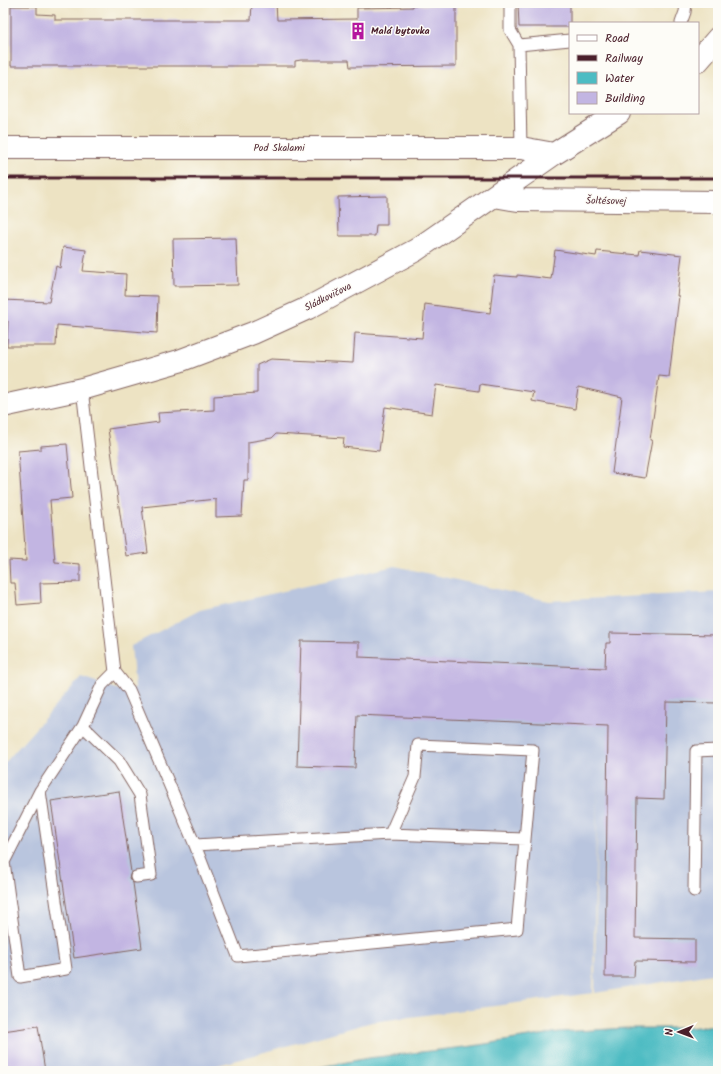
<svg xmlns="http://www.w3.org/2000/svg" width="721" height="1074" viewBox="0 0 721 1074" font-family="Kalam,sans-serif">
<rect width="100%" height="100%" fill="#fdfcf7"/>
<filter id="ink" filterUnits="userSpaceOnUse"><feTurbulence type="fractalNoise" baseFrequency=".025" numOctaves="2"/><feDisplacementMap in="SourceGraphic" scale="8" xChannelSelector="R" yChannelSelector="G"/><feConvolveMatrix kernelMatrix="1 2 1 2 8 2 1 2 1" color-interpolation-filters="sRGB"/></filter>
<filter id="wash" filterUnits="userSpaceOnUse"><feTurbulence type="fractalNoise" baseFrequency=".012" numOctaves="4" result="noise"/><feDisplacementMap in="SourceGraphic" scale="16" xChannelSelector="R" yChannelSelector="G"/><feGaussianBlur stdDeviation="0.9" result="paint"/><feColorMatrix in="noise" values="0 0 0 0 0 0 0 0 0 0 0 0 0 0 0 0 0 1.4 0 .05"/><feComposite in="paint" operator="in"/></filter>
<g filter="url(#wash)">
<rect width="100%" height="100%" fill="#ede3c3"/>
<path fill="#b9c5de" d="M 395,566 L 549,601 L 718,592 L 718,973 L 595,993 L 597,785 L 593,993 L 372,1022 L 197,1071 L 3,1071 L 3,765 L 81,677 L 123,691 L 135,688 L 131,646 L 200,610 Z"/>
<path fill="#4dbcc3" stroke="#4c6e77" d="M 718,1025 L 718,1071 L 300,1071 L 368,1058 L 473,1046 L 559,1032 L 627,1028 L 687,1028 Z"/>
<g id="blocks">
<path fill="#c2b5e2" d="M 252,3 L 276,3 L 277,20 L 357,19 L 357,8 L 413,7 L 413,5 L 456,6 L 456,66 L 350,67 L 349,60 L 301,60 L 295,61 L 295,66 L 11,66 L 11,6 L 37,6 L 37,14 L 55,15 L 55,20 L 251,20 Z
M 518,3 L 570,3 L 570,27 L 519,27 Z
M 387,196 L 387,225 L 376,225 L 375,236 L 339,236 L 338,197 Z
M 236,238 L 238,285 L 174,286 L 173,239 Z
M 63,247 L 86,250 L 83,271 L 126,274 L 125,295 L 158,296 L 157,333 L 57,325 L 56,346 L 7,346 L 8,321 L 3,321 L 3,300 L 49,302 L 56,266 L 60,268 Z
M 555,250 L 596,256 L 597,251 L 639,255 L 640,250 L 682,255 L 677,296 L 679,296 L 669,377 L 659,376 L 650,440 L 652,440 L 645,478 L 612,473 L 622,397 L 578,387 L 575,409 L 532,401 L 534,392 L 480,384 L 479,391 L 436,385 L 432,414 L 385,407 L 379,451 L 343,447 L 344,438 L 276,434 L 272,438 L 248,442 L 248,480 L 244,480 L 242,516 L 216,517 L 216,499 L 142,507 L 148,553 L 126,556 L 108,429 L 159,422 L 158,413 L 214,410 L 214,396 L 257,393 L 257,365 L 271,359 L 353,363 L 355,333 L 422,338 L 425,304 L 490,313 L 494,275 L 517,277 L 517,275 L 551,279 Z
M 67,444 L 72,498 L 50,500 L 55,562 L 80,564 L 80,582 L 40,583 L 41,603 L 17,605 L 15,583 L 10,583 L 9,560 L 26,561 L 18,451 L 41,449 L 41,446 Z
M 610,633 L 718,635 L 718,703 L 666,702 L 664,799 L 637,798 L 635,938 L 695,939 L 695,962 L 635,961 L 634,977 L 605,977 L 608,726 L 357,715 L 355,768 L 297,766 L 301,641 L 359,642 L 359,657 L 605,668 L 606,643 L 610,643 Z
M 119,791 L 131,872 L 129,878 L 133,883 L 142,948 L 74,958 L 51,801 Z
M 38,1026 L 45,1071 L 3,1071 L 3,1031 Z"/>
</g>
</g>
<g filter="url(#ink)">
<use href="#blocks" fill-opacity="0" stroke="#836460" stroke-width="1"/>
<g fill="none" stroke-linecap="round" stroke-linejoin="round">
<g stroke="#836460" stroke-width="13">
<path id="service" d="M 510,3 L 510,30 L 519,45 L 521,148
M 681,23 L 685,12 L 686,3
M 519,45 L 570,40
M 115,672 L 129,690 L 195,845 L 238,956 L 517,929 L 533,750 L 418,745 L 415,777 L 390,834 L 525,839
M 83,726 L 119,761 L 140,795 L 151,875 L 136,877
M 40,791 L 66,969 L 20,977 L 4,862 L 40,791 L 83,726 L 102,685 L 115,672 L 82,389
M 195,845 L 390,834
M 694,891 L 696,751 L 718,750"/>
</g>
<g stroke="#836460" stroke-width="24">
<path id="minor" d="M 698,61 L 718,38
M 3,148 L 521,148 L 554,154
M 494,196 L 518,200 L 718,202
M 3,406 L 82,389 L 179,361 L 253,333 L 308,308 L 416,250 L 554,154 L 619,113"/>
</g>
<use href="#service" stroke="#fff" stroke-width="11"/>
<use href="#minor" stroke="#fff" stroke-width="22"/>
<path stroke="#4a1f2b" stroke-width="3" d="M 3,178 L 718,178"/>
</g>
</g>
<defs>
<g id="building-bare" transform="scale(1.38)"><path d="M-4-6H4V6H1V3H-1V6H-4ZM-2.5-4.3h1.7v1.8h-1.7ZM.8-4.3h1.7v1.8H.8ZM-2.5-1h1.7V.8h-1.7ZM.8-1h1.7V.8H.8Z" fill="#b5179e" stroke="#fdfcf7" stroke-width="2.5" paint-order="stroke"/></g>
</defs>
<g fill-rule="evenodd">
<use href="#building-bare" x="358" y="31"/>
</g>
<g text-anchor="middle" dominant-baseline="central" stroke-width="3" stroke-linejoin="round" paint-order="stroke">
<g font-size="10" font-weight="bold" fill="#4a1f2b" stroke="#fdfcf7" text-anchor="start">
<text x="371" y="31">Malá bytovka</text>
</g>
<g font-size="10" fill="#4a1f2b" stroke="#fdfcf7">
<text x="279" y="148">Pod Skalami</text>
<text transform="translate(606 201) rotate(1)">Šoltésovej</text>
<text transform="translate(328 297) rotate(-27)">Sládkovičova</text>
</g>
</g>
<rect width="721" height="1074" fill="none" stroke="#fdfcf7" stroke-width="16"/>
<rect x="569" y="22" width="130" height="92" fill="#fdfcf7" stroke="#b5a4a5"/>
<rect x="577" y="35" width="20" height="6" fill="#ffffff" stroke="#b5a4a5"/>
<text x="605" y="42" font-size="12" fill="#4a1f2b">Road</text>
<rect x="577" y="55" width="20" height="6" fill="#4a1f2b" stroke="#b5a4a5"/>
<text x="605" y="62" font-size="12" fill="#4a1f2b">Railway</text>
<rect x="577" y="72" width="20" height="12" fill="#4dbcc3" stroke="#b5a4a5"/>
<text x="605" y="82" font-size="12" fill="#4a1f2b">Water</text>
<rect x="577" y="92" width="20" height="12" fill="#c2b5e2" stroke="#b5a4a5"/>
<text x="605" y="102" font-size="12" fill="#4a1f2b">Building</text>
<g transform="translate(679 1032) rotate(269)" stroke="#fdfcf7" stroke-width="3" paint-order="stroke">
<path d="M0-3L7 15L0 10L-7 15Z" fill="#4a1f2b"/>
<text y="-6" font-size="11" font-weight="bold" text-anchor="middle" fill="#4a1f2b">N</text>
</g>
</svg>
